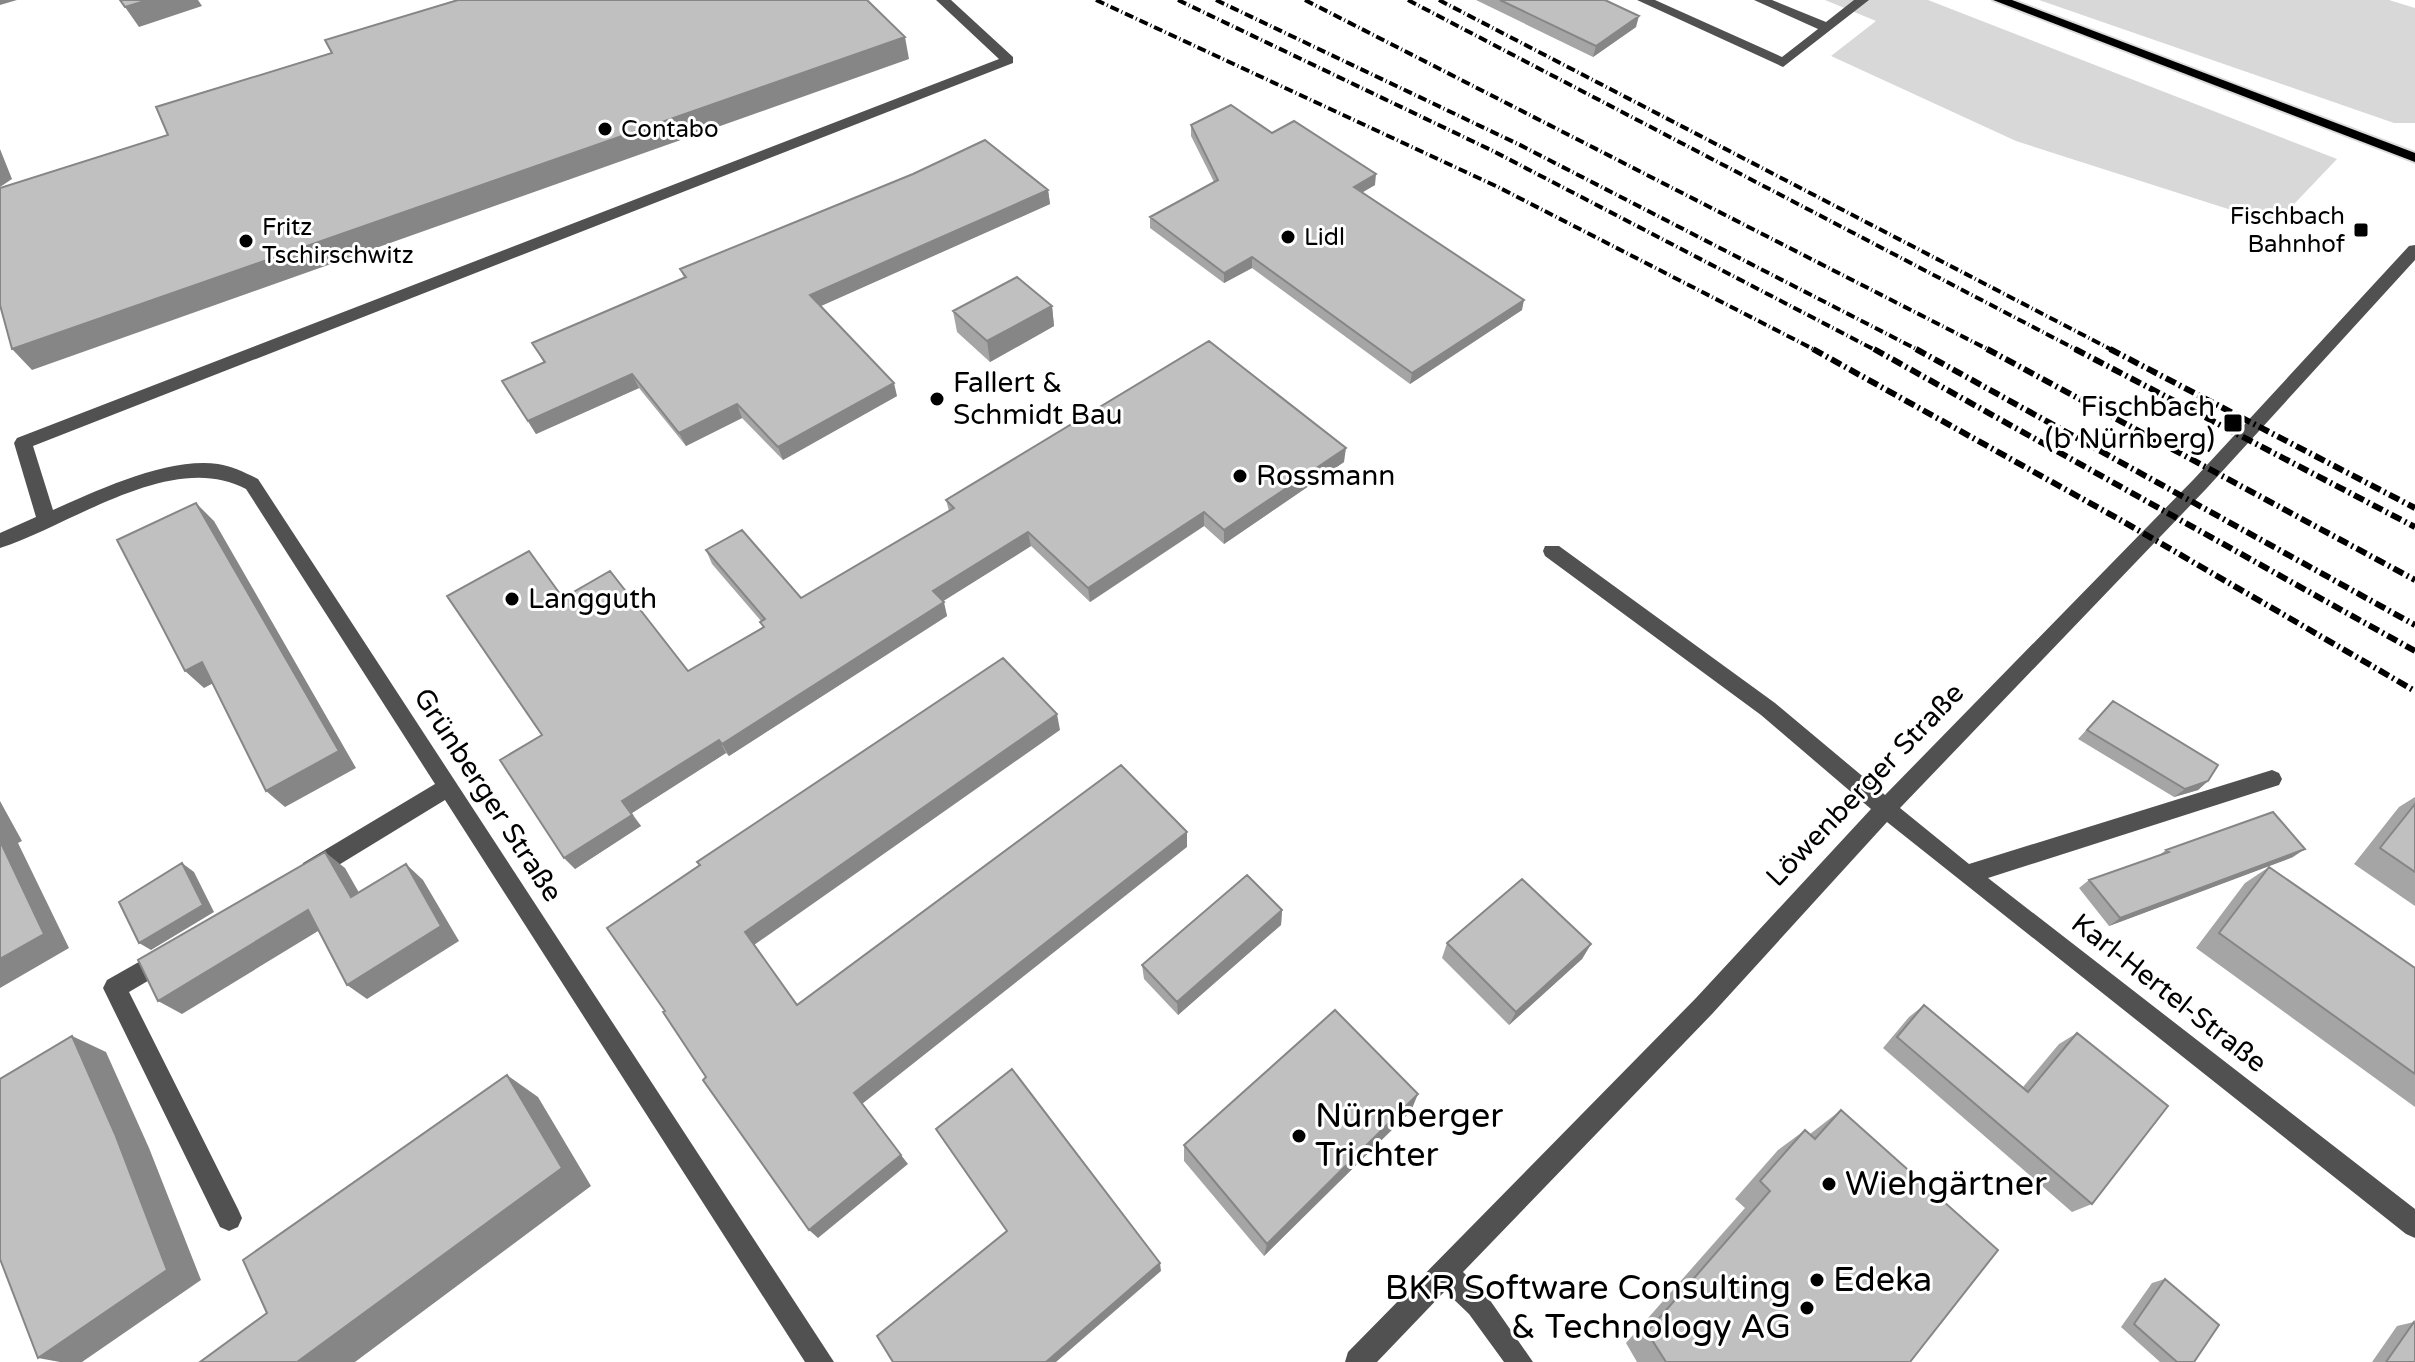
<svg xmlns="http://www.w3.org/2000/svg" width="2415" height="1362" viewBox="0 0 2415 1362" font-family="'Varela Round',sans-serif">
<rect width="100%" height="100%" fill="#fff"/>
<path fill="#d8d8d8" d="M 1825,0 L 1928,0 L 2337,159 L 2275,224 L 2016,141 L 1831,56 L 1876,21 Z
M 2039,0 L 2389,0 L 2415,8 L 2415,123 L 2394,123 Z"/>
<g fill="none" stroke-linecap="round" stroke-linejoin="round">
<g stroke="#dbdbdb" stroke-width="4">
<path id="major" d="M 1993,0 L 2012,0 L 2415,153 L 2415,162 Z"/>
</g>
<path fill="#515151" fill-rule="evenodd" d="M 936,0 L 951,0 L 1013,57 L 1013,63 L 33,446 L 53,510 C 98,490 168,457 218,464 C 232,466 246,473 258,479 L 834,1362 L 805,1362 L 445,800 L 319,877 L 311,880 L 303,877 L 300,870 L 303,863 L 435,784 L 246,489 C 172,449 70,526 0,548 L 0,533 L 36,517 L 14,443 L 17,438 L 999,59 Z
M 1637,0 L 1655,0 L 1782,57 L 1818,29 L 1754,0 L 1772,0 L 1826,22 L 1854,0 L 1869,0 L 1783,67 Z
M 2415,245 L 2415,260 L 2206,489 L 1900,808 L 1969,864 L 2272,770 L 2279,773 L 2282,779 L 2279,785 L 1988,878 L 2415,1209 L 2415,1238 L 2406,1234 L 1887,822 L 1712,1014 L 1463,1272 L 1487,1296 L 1533,1362 L 1504,1362 L 1469,1314 L 1445,1291 L 1377,1362 L 1345,1362 L 1348,1352 L 1696,998 L 1871,809 L 1761,715 L 1545,556 L 1543,551 L 1545,546 L 1559,546 L 1775,703 L 1885,795 L 2194,479 L 2409,246 Z
M 167,946 L 175,949 L 178,957 L 175,965 L 129,992 L 238,1209 L 242,1218 L 238,1227 L 229,1231 L 220,1227 L 103,988 L 107,980 Z"/>
<use href="#major" fill="#000" fill-rule="evenodd"/>
<path stroke="#000" stroke-width="4" stroke-dasharray="9 3 1 3" stroke-linecap="butt" d="M 1096,0 L 1498,187 L 1817,351
M 1178,0 L 1493,151 L 1877,351
M 1216,0 L 1518,144 L 1920,351
M 1305,0 L 1991,351
M 1408,0 L 2079,351
M 1439,0 L 2114,351"/>
<path stroke="#000" stroke-width="6" stroke-dasharray="11 4 2 4" stroke-linecap="butt" d="M 1813,349 L 2124,522 L 2415,691
M 1874,349 L 2415,651
M 1916,349 L 2415,625
M 1987,349 L 2415,580
M 2075,349 L 2415,527
M 2110,349 L 2415,508"/>
</g>
<path fill="#a5a5a5" d="M 1476,0 L 1605,0 L 1636,27 L 1593,57 Z
M 1191,125 L 1272,133 L 1375,185 L 1362,192 L 1522,310 L 1410,384 L 1252,268 L 1224,283 L 1150,228 L 1150,217 L 1214,182 L 1191,136 Z
M 1048,190 L 1050,204 L 821,306 L 897,396 L 783,460 L 742,418 L 686,446 L 639,388 L 536,434 L 502,381 L 544,363 L 532,343 L 684,278 L 680,269 Z
M 1052,306 L 1054,326 L 990,362 L 957,332 L 953,311 Z
M 1344,462 L 1224,544 L 1204,526 L 1090,602 L 1031,546 L 943,601 L 947,616 L 729,756 L 726,753 L 632,813 L 641,826 L 575,869 L 542,735 L 563,598 L 688,671 L 763,627 L 760,622 L 761,621 L 712,564 L 706,550 L 801,598 L 949,511 L 946,500 Z
M 2113,701 L 2208,781 L 2198,790 L 2174,797 L 2078,739 Z
M 2415,797 L 2415,906 L 2354,864 L 2399,807 Z
M 2166,850 L 2293,857 L 2109,926 L 2079,888 L 2089,880 L 2158,856 Z
M 2269,867 L 2415,968 L 2415,1107 L 2196,948 L 2245,883 Z
M 1282,910 L 1281,925 L 1178,1015 L 1144,979 L 1142,965 Z
M 1447,943 L 1591,944 L 1582,959 L 1509,1025 L 1442,958 Z
M 1924,1005 L 2023,1087 L 2059,1044 L 2077,1033 L 2092,1204 L 2072,1212 L 1883,1048 L 1909,1017 Z
M 1841,1110 L 1910,1362 L 1637,1362 L 1626,1343 L 1745,1208 L 1735,1199 L 1778,1150 L 1805,1130 L 1810,1134 Z
M 1411,1111 L 1264,1256 L 1184,1161 L 1184,1145 Z
M 2165,1279 L 2194,1362 L 2160,1362 L 2121,1327 L 2152,1283 Z
M 2414,1322 L 2415,1362 L 2372,1362 L 2397,1326 Z"/>
<path fill="#868686" d="M 0,0 L 17,0 L 0,5 Z
M 148,0 L 198,0 L 202,6 L 139,27 L 125,7 Z
M 1639,16 L 1636,27 L 1593,57 L 1596,46 Z
M 905,37 L 909,59 L 32,370 L 12,349 Z
M 0,149 L 12,179 L 0,187 Z
M 1376,174 L 1375,185 L 1353,198 L 1354,187 Z
M 1048,190 L 1050,204 L 814,309 L 810,295 Z
M 1252,257 L 1252,268 L 1224,283 L 1224,273 Z
M 1524,300 L 1522,310 L 1410,384 L 1412,373 Z
M 1052,306 L 1054,326 L 990,362 L 987,341 Z
M 632,374 L 639,388 L 536,434 L 528,421 Z
M 894,383 L 897,396 L 783,460 L 778,447 Z
M 737,404 L 742,418 L 686,446 L 679,433 Z
M 1346,448 L 1344,462 L 1224,544 L 1224,530 Z
M 196,503 L 214,521 L 356,768 L 285,807 L 266,791 Z
M 1204,512 L 1204,526 L 1090,602 L 1088,588 Z
M 1028,532 L 1031,546 L 937,605 L 933,591 Z
M 944,602 L 947,616 L 729,756 L 722,744 Z
M 202,662 L 221,679 L 204,688 L 185,671 Z
M 1057,714 L 1060,730 L 754,945 L 745,932 Z
M 719,740 L 726,753 L 632,813 L 622,801 Z
M 2208,781 L 2198,790 L 2174,797 L 2185,789 Z
M 0,801 L 22,841 L 18,843 L 69,948 L 0,988 Z
M 632,815 L 641,826 L 575,869 L 564,858 Z
M 1187,832 L 1187,847 L 862,1104 L 854,1093 Z
M 2305,849 L 2293,857 L 2109,926 L 2120,918 Z
M 325,852 L 345,868 L 370,912 L 351,897 Z
M 182,863 L 194,872 L 214,912 L 151,950 L 139,943 Z
M 406,864 L 423,880 L 459,941 L 367,999 L 347,985 Z
M 308,910 L 328,925 L 182,1014 L 158,1001 Z
M 1282,910 L 1281,925 L 1178,1015 L 1177,1002 Z
M 1591,944 L 1582,959 L 1509,1025 L 1516,1012 Z
M 72,1036 L 106,1052 L 149,1148 L 201,1280 L 82,1362 L 60,1362 L 38,1358 Z
M 507,1075 L 538,1097 L 591,1186 L 355,1362 L 297,1362 Z
M 1418,1094 L 1411,1111 L 1264,1256 L 1267,1244 Z
M 901,1155 L 908,1164 L 818,1238 L 809,1230 Z
M 1160,1263 L 1161,1271 L 1056,1362 L 1046,1362 Z"/>
<path fill="#c0c0c0" stroke="#868686" stroke-width="2" d="M 120,0 L 148,0 L 125,7 Z
M 458,0 L 867,0 L 905,37 L 12,349 L 0,305 L 0,188 L 168,135 L 156,107 L 332,53 L 325,40 Z
M 1500,0 L 1605,0 L 1639,16 L 1596,46 Z
M 1231,105 L 1272,133 L 1294,121 L 1376,174 L 1354,187 L 1524,300 L 1412,373 L 1252,257 L 1224,273 L 1150,217 L 1218,180 L 1191,125 Z
M 985,140 L 1048,190 L 810,295 L 894,383 L 778,447 L 737,404 L 679,433 L 632,374 L 528,421 L 502,381 L 545,362 L 532,343 L 686,277 L 680,269 L 913,174 Z
M 1017,277 L 1052,306 L 987,341 L 953,311 Z
M 1209,341 L 1346,448 L 1224,530 L 1204,512 L 1088,588 L 1028,532 L 933,591 L 944,602 L 722,744 L 719,740 L 622,801 L 632,815 L 564,858 L 500,760 L 542,735 L 447,596 L 529,551 L 563,598 L 610,571 L 688,671 L 764,627 L 760,622 L 765,619 L 706,550 L 742,530 L 801,598 L 954,508 L 946,500 Z
M 196,503 L 339,751 L 266,791 L 202,662 L 185,671 L 117,540 Z
M 1003,658 L 1057,714 L 745,932 L 797,1005 L 1121,765 L 1187,832 L 854,1093 L 901,1155 L 809,1230 L 703,1080 L 706,1077 L 663,1012 L 665,1011 L 607,928 L 700,865 L 697,862 Z
M 2113,701 L 2218,765 L 2208,781 L 2185,789 L 2087,730 Z
M 2415,804 L 2415,872 L 2380,848 Z
M 2273,812 L 2305,849 L 2120,918 L 2089,880 L 2169,852 L 2166,850 Z
M 0,841 L 44,934 L 0,959 Z
M 325,852 L 351,897 L 406,864 L 441,926 L 347,985 L 308,910 L 158,1001 L 138,960 Z
M 182,863 L 203,905 L 139,943 L 119,902 Z
M 2269,867 L 2415,968 L 2415,1074 L 2219,933 Z
M 1247,875 L 1282,910 L 1177,1002 L 1142,965 Z
M 1522,879 L 1591,944 L 1516,1012 L 1447,943 Z
M 1924,1005 L 2028,1092 L 2077,1033 L 2168,1106 L 2092,1204 L 1897,1037 Z
M 1335,1010 L 1418,1094 L 1267,1244 L 1184,1145 Z
M 72,1036 L 115,1134 L 167,1270 L 38,1358 L 0,1259 L 0,1079 Z
M 1012,1069 L 1160,1263 L 1046,1362 L 893,1362 L 877,1336 L 1007,1231 L 936,1129 Z
M 507,1075 L 562,1168 L 297,1362 L 200,1362 L 267,1313 L 243,1260 Z
M 1841,1110 L 1998,1250 L 1910,1362 L 1666,1362 L 1647,1332 L 1770,1191 L 1760,1181 L 1805,1130 L 1815,1139 Z
M 2165,1279 L 2219,1325 L 2194,1362 L 2177,1362 L 2134,1324 Z
M 2414,1322 L 2415,1324 L 2415,1362 L 2386,1362 Z"/>
<g fill="#000" stroke="#fff" stroke-width="3">
<circle cx="605" cy="129" r="8"/>
<rect x="2353" y="222" width="16" height="16" rx="4"/>
<circle cx="1288" cy="237" r="8"/>
<circle cx="246" cy="241" r="8"/>
<circle cx="937" cy="399" r="8"/>
<rect x="2223" y="413" width="20" height="20" rx="4"/>
<circle cx="1240" cy="476" r="8"/>
<circle cx="512" cy="599" r="8"/>
<circle cx="1299" cy="1136" r="8"/>
<circle cx="1829" cy="1184" r="8"/>
<circle cx="1817" cy="1280" r="8"/>
<circle cx="1807" cy="1308" r="8"/>
</g>
<g text-anchor="middle" dominant-baseline="central" stroke-width="6" stroke-linejoin="round" paint-order="stroke">
<g font-size="24" fill="#000" stroke="#fff" text-anchor="start">
<text x="621" y="129">Contabo</text>
<text x="2345" y="216" text-anchor="end">Fischbach<tspan x="2345" dy="28">Bahnhof</tspan></text>
<text x="262" y="227">Fritz<tspan x="262" dy="28">Tschirschwitz</tspan></text>
<text x="1304" y="237">Lidl</text>
</g>
<g font-size="28" fill="#000" stroke="#fff" text-anchor="start">
<text x="953" y="383">Fallert &amp;<tspan x="953" dy="32">Schmidt Bau</tspan></text>
<text x="2215" y="407" text-anchor="end">Fischbach<tspan x="2215" dy="32">(b Nürnberg)</tspan></text>
<text x="1256" y="476">Rossmann</text>
<text x="528" y="599">Langguth</text>
</g>
<g font-size="28" fill="#000" stroke="#fff">
<text transform="translate(1865 785) rotate(-46)">Löwenberger Straße</text>
<text transform="translate(488 795) rotate(57)">Grünberger Straße</text>
<text transform="translate(2169 993) rotate(38)">Karl-Hertel-Straße</text>
</g>
<g font-size="34" fill="#000" stroke="#fff" text-anchor="start">
<text x="1315" y="1116">Nürnberger<tspan x="1315" dy="39">Trichter</tspan></text>
<text x="1845" y="1184">Wiehgärtner</text>
<text x="1833" y="1280">Edeka</text>
<text x="1791" y="1288" text-anchor="end">BKR Software Consulting<tspan x="1791" dy="39">&amp; Technology AG</tspan></text>
</g>
</g>
</svg>
